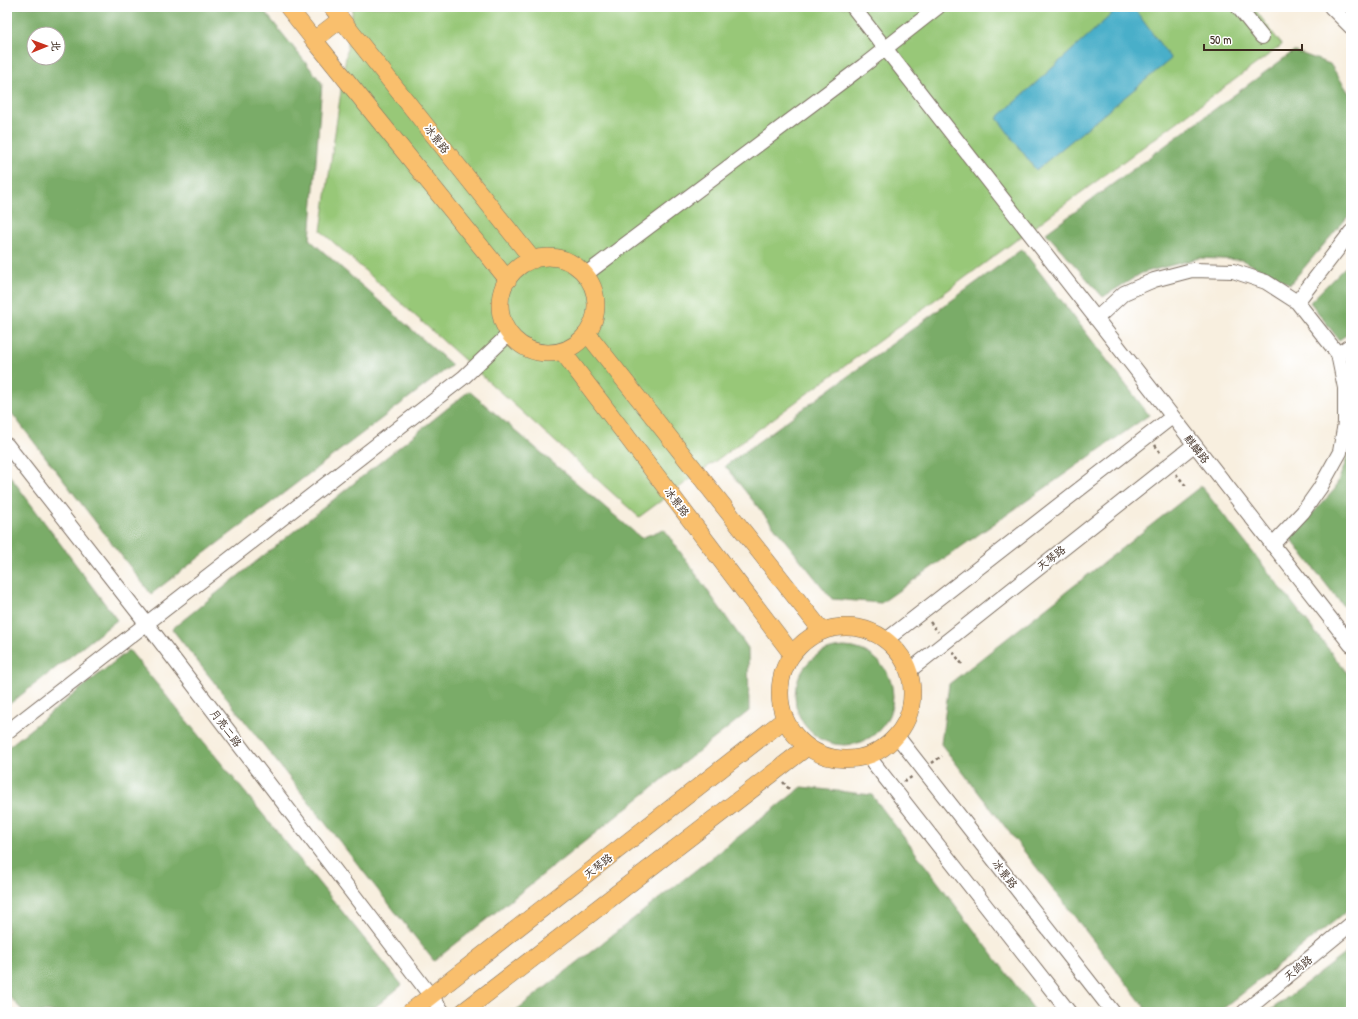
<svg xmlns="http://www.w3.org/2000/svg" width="1358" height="1019" viewBox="0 0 1358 1019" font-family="'Patrick Hand','LXGW WenKai TC',sans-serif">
<rect width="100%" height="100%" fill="#fff"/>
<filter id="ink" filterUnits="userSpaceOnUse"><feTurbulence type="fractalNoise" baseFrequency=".025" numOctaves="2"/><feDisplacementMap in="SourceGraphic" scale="8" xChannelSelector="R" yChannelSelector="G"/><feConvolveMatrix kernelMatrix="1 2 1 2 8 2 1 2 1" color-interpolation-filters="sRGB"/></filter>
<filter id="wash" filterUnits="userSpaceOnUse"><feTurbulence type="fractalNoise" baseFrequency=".012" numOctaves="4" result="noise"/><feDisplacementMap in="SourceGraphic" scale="16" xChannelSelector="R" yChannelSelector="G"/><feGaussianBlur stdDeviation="0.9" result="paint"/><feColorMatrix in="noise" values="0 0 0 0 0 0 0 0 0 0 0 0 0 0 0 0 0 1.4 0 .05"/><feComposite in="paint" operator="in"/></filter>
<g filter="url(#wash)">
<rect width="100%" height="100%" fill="#f8efdf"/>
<path fill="#98c878" stroke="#6a794b" d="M 353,7 L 1253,7 L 1282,45 L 639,517 L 321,231 Z"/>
<path fill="#7aac68" stroke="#5a6b43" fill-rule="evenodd" d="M 12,7 L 261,7 L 322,83 L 310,240 L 452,365 L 151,594 L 7,407 L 7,11 ZM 34,34 L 58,34 L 58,58 L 34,58 Z
M 1294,51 L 1330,64 L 1351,96 L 1351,213 L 1290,284 L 1242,260 L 1199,258 L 1142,273 L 1103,297 L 1046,233 Z
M 1022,249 L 1149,415 L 881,603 L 832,599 L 725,466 Z
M 1351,261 L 1351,332 L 1339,340 L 1310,302 Z
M 469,391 L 641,538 L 664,529 L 748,648 L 749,711 L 434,961 L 172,629 Z
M 1351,448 L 1351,616 L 1290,538 L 1335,489 Z
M 7,472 L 117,620 L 7,706 Z
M 1201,486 L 1351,678 L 1351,908 L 1219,1012 L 1155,1012 L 1147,1010 L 941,744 L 949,684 Z
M795 696a49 49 0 1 1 98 0a49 49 0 1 1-98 0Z
M 129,650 L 402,985 L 369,1012 L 24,1012 L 7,994 L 7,748 Z
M 802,787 L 872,795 L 1036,1012 L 514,1012 Z
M 1351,949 L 1351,1012 L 1268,1012 Z"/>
<path fill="#4aafc9" stroke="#426c74" d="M 1109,7 L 1133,7 L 1171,59 L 1036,170 L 997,118 L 1112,14 Z"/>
</g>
<g filter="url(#ink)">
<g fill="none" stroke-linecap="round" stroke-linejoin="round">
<g stroke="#7d6f62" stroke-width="16">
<path id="minor" d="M 853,7 L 1351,645
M 1238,7 L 1262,37
M 1331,7 L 1351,27
M 586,274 L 863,66 L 938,7
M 1297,302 L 1351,232
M 1096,319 L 1124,293 L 1154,280 L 1192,270 L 1233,271 L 1266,282 L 1297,302 L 1338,354 L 1345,388 L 1345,423 L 1340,452 L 1320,488 L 1303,512 L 1272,545
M 1338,354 L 1351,345
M 7,445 L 147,624 L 443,1012
M 886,640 L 1172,417
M 909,671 L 1194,445
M 7,732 L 464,377 L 508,335
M 897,736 L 1113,1012
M 868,756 L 1069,1012
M 1244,1012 L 1351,924"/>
</g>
<g stroke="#7d6f62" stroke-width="18">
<path id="major" d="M 288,7 L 314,40 L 341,19 L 332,7
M 341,19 L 533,260
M 314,40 L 508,280
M500 305a48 48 0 1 1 96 0a48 48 0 1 1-96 0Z
M 587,333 L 822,631
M 562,351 L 792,654
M780 693a66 66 0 1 1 132 0a66 66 0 1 1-132 0Z
M 410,1012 L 785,719
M 463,1012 L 807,747"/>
</g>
<path stroke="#7d6f62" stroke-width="2.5" stroke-dasharray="3 3" stroke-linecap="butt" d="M 1155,445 L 1161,454
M 1176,474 L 1186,486
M 930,622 L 938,632
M 953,652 L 962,664
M 932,763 L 942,756
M 783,782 L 789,789
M 904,782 L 913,776"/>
<use href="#minor" stroke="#fff" stroke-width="14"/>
<use href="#major" stroke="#f9bf6d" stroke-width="17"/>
</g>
</g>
<g text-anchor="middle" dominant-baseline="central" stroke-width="3.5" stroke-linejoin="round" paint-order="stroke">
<g font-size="11" fill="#3b2a1e" stroke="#fff">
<text transform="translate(437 139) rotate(52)">冰景路</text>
<text transform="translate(1197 449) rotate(52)">麒麟路</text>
<text transform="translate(677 502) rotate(53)">冰景路</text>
<text transform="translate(1051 558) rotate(-38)">天琴路</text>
<text transform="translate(226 728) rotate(53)">月亮二路</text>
<text transform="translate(598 866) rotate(-38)">天琴路</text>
<text transform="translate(1005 874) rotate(52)">冰景路</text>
<text transform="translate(1298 968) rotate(-39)">天鸽路</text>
</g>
</g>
<rect width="1358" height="1019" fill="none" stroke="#fff" stroke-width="24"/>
<g transform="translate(46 46) rotate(89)"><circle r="19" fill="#ffffff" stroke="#b1aaa5"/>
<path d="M0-3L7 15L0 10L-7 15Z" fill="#c8321e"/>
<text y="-6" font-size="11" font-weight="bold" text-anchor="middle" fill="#3b2a1e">北</text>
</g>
<path d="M1204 44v6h98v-6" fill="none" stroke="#3b2a1e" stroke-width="2"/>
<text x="1210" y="44" font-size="12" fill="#3b2a1e" stroke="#ffffff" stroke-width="3" paint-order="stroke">50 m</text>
</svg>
